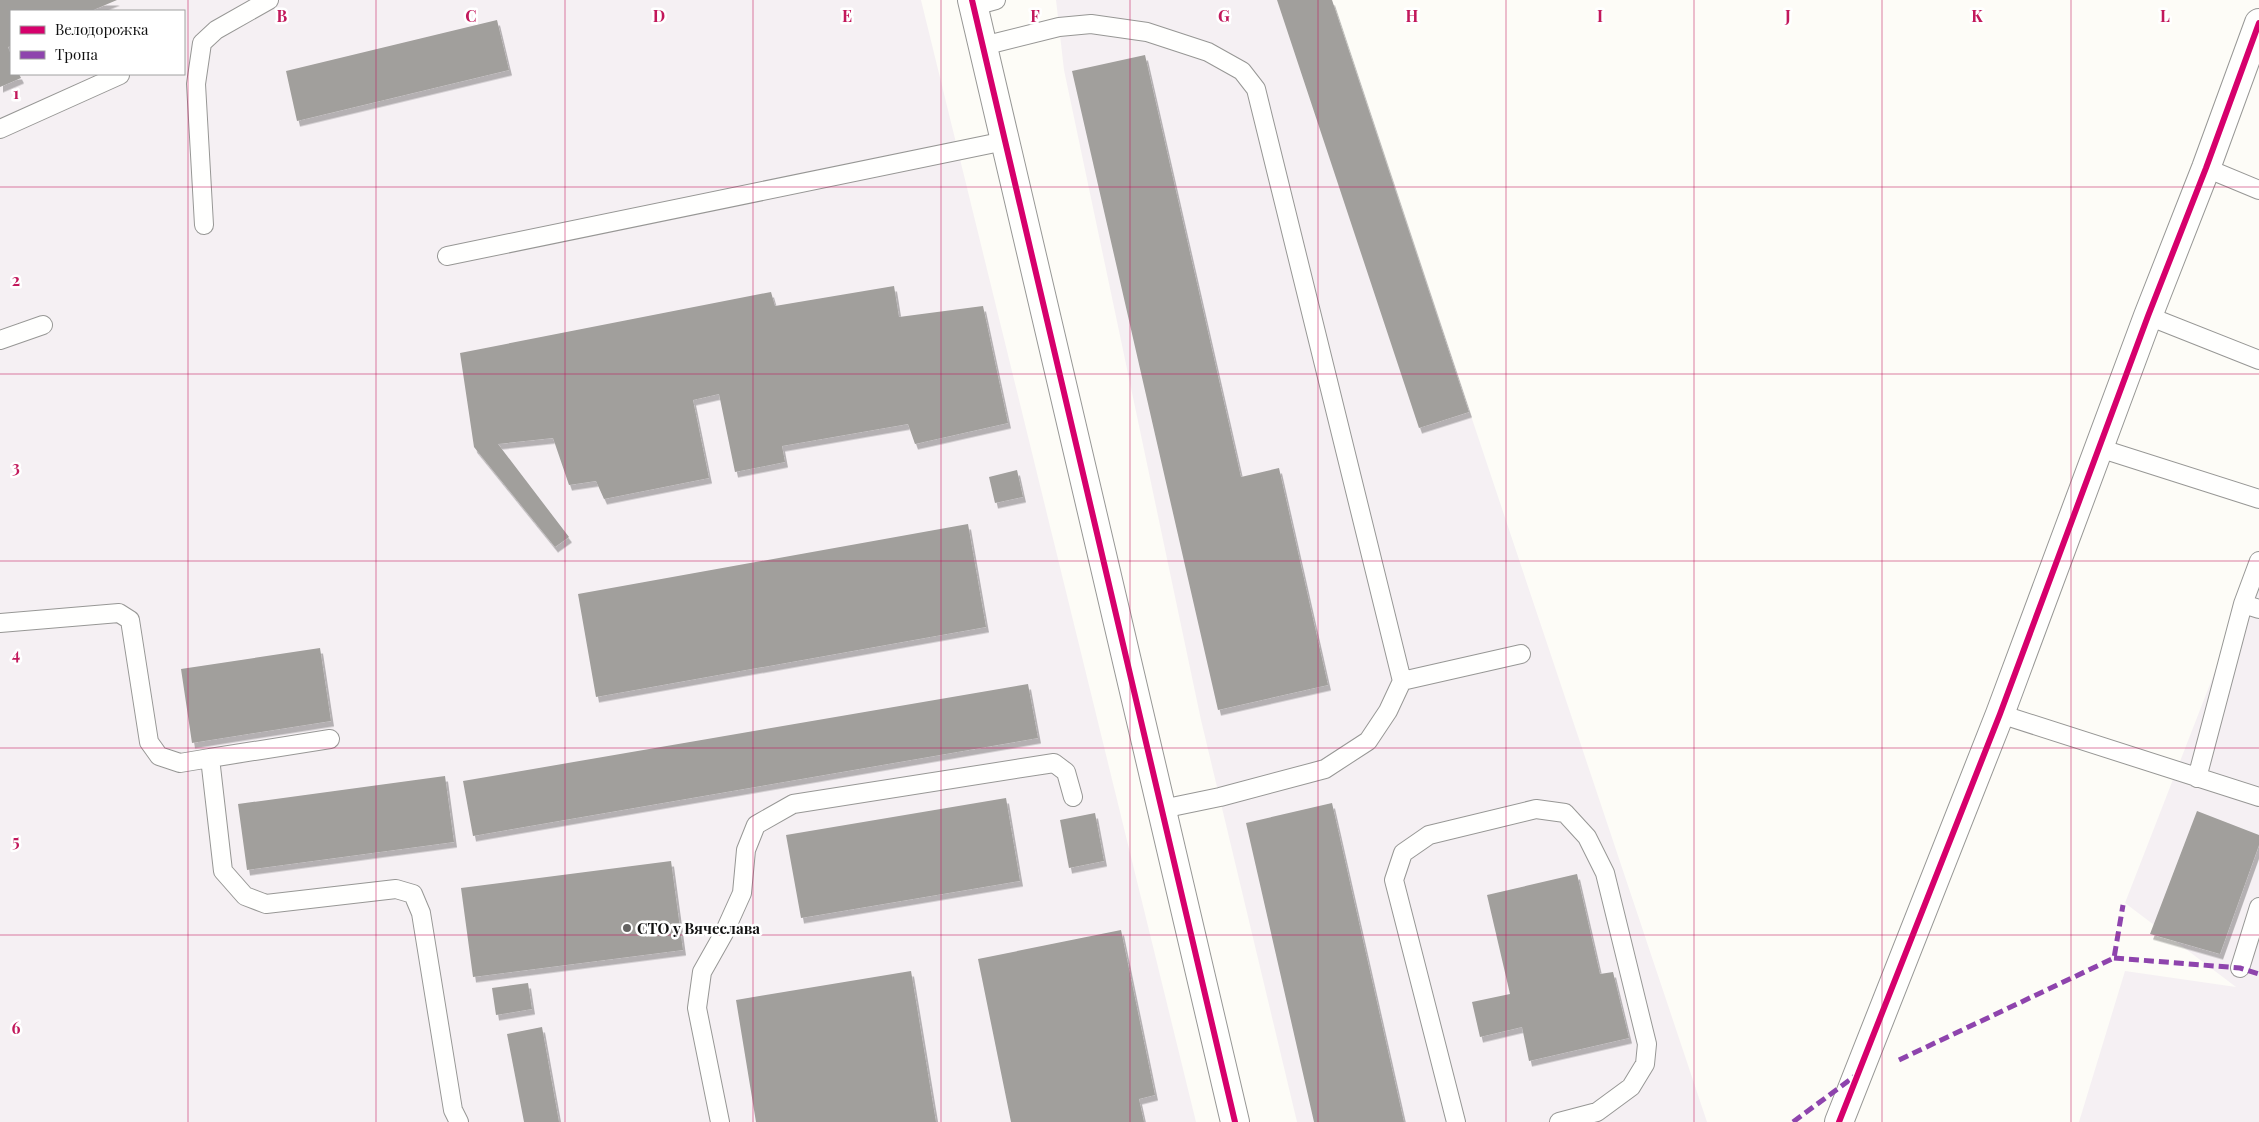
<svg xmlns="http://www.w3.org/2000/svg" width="2259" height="1122" viewBox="0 0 2259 1122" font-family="'Playfair Display',serif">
<defs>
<filter id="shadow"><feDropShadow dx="3" dy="5.5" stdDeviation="0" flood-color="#0004"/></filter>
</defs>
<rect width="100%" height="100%" fill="#fdfcf7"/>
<path fill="#f5f0f3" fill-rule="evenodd" d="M 0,0 L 921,0 L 1196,1122 L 0,1122 ZM 11,11 L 184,11 L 184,74 L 11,74 Z
M 1056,0 L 1332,0 L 1707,1122 L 1297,1122 L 1201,720 L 1064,70 Z
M 2259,558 L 2259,1122 L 2079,1122 L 2125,971 L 2236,987 L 2125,903 Z"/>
<path fill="#a19f9c" filter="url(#shadow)" d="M 0,0 L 117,0 L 91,11 L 11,11 L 11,46 L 8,47 L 11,55 L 11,74 L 19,74 L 21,78 L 0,87 Z
M 1277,0 L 1332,0 L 1469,412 L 1419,428 Z
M 497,20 L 509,70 L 297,121 L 286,71 Z
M 1145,55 L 1241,477 L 1279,468 L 1328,685 L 1218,710 L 1072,71 Z
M 894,286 L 899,317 L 983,306 L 1008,423 L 915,444 L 908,424 L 782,446 L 785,462 L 735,472 L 719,394 L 693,400 L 709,478 L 604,499 L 596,481 L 569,485 L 553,438 L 498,444 L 569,537 L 555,547 L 474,447 L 460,353 L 771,292 L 775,306 Z
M 1017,470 L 1023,497 L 995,503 L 989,477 Z
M 968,524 L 986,627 L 596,697 L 578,594 Z
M 320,648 L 331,721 L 192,743 L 181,669 Z
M 1028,684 L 1038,738 L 473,836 L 463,781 Z
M 445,776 L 454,842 L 247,870 L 238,804 Z
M 1006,798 L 1020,881 L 801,918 L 786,835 Z
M 1332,803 L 1404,1122 L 1314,1122 L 1246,823 Z
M 2197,811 L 2259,835 L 2259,845 L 2220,954 L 2150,934 Z
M 1095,813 L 1104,861 L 1069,868 L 1060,820 Z
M 671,861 L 683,950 L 473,977 L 461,888 Z
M 1577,874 L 1600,974 L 1613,972 L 1629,1038 L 1529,1061 L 1522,1027 L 1480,1037 L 1472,1002 L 1510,994 L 1487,895 Z
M 1121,930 L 1155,1095 L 1139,1099 L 1144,1122 L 1011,1122 L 978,959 Z
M 911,971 L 936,1122 L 756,1122 L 736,1000 Z
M 528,983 L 532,1009 L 496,1015 L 492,988 Z
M 542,1027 L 559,1122 L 524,1122 L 507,1034 Z"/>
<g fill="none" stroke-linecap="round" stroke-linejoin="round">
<g stroke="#979795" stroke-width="20">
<path id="service" d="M 974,6 L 996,0
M 983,46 L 1059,27 L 1091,24 L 1147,32 L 1208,52 L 1242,71 L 1256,89 L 1402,681 L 1388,711 L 1368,741 L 1325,769 L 1220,797 L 1162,809
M 0,129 L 120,75
M 2206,168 L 2259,190
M 204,225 L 196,84 L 202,43 L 216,30 L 269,0
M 447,256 L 1005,141
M 2148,316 L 2259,360
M 0,340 L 43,325
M 2099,448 L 2259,499
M 2243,604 L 2259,609
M 0,623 L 119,613 L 130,620 L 149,742 L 159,756 L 180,763 L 210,758 L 223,871 L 245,896 L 266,904 L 396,889 L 413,894 L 421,913 L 453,1110 L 459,1122
M 1402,681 L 1521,654
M 2000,714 L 2259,797
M 210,758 L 330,739
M 2197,778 L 2243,604 L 2259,561
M 2240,968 L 2259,907
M 720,1122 L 697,1008 L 702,972 L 724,933 L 742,893 L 746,850 L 756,825 L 793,804 L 1054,763 L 1066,772 L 1073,797
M 1456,1122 L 1394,880 L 1403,853 L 1429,835 L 1536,809 L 1565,813 L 1587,837 L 1605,873 L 1647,1044 L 1645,1064 L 1631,1087 L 1597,1112 L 1559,1122"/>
</g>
<g stroke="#979795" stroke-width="30">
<path id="minor" d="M 972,0 L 1235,1122"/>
</g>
<g stroke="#979795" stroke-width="30">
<path id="tertiary" d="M 1839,1122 L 2000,714 L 2148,316 L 2206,168 L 2259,23"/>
</g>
<use href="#service" stroke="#fffffe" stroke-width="18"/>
<use href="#minor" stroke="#fffffe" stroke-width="28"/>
<use href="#tertiary" stroke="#fffffe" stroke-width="28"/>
<path stroke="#8e44ad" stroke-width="5" stroke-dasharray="10 5" stroke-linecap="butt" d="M 2114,958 L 2240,968 L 2259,974
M 1899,1060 L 2114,958 L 2123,905
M 1793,1122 L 1855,1076"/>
<g stroke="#fff" stroke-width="9">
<path id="cycleway" d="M 972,0 L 1235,1122
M 1839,1122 L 2000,714 L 2148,316 L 2206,168 L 2259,23"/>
</g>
<use href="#cycleway" stroke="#d6006c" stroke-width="6"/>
</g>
<path fill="none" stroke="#c2185b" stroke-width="1" stroke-opacity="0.55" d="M 188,0 L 188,1122M 376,0 L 376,1122M 565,0 L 565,1122M 753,0 L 753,1122M 941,0 L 941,1122M 1130,0 L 1130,1122M 1318,0 L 1318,1122M 1506,0 L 1506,1122M 1694,0 L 1694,1122M 1882,0 L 1882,1122M 2071,0 L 2071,1122M 0,187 L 2259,187M 0,374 L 2259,374M 0,561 L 2259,561M 0,748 L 2259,748M 0,935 L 2259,935"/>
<circle fill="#646362" stroke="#fff" stroke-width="2" cx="627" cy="928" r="5"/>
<g text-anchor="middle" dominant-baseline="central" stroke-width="5" stroke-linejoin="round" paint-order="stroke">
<g font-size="15" font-weight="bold" fill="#111" stroke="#fff" text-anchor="start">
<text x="637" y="928">СТО у Вячеслава</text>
</g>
</g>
<g font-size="16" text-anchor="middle" font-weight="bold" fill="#c2185b" stroke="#fff" stroke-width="5" stroke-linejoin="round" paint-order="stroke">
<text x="282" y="22">B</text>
<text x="471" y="22">C</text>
<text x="659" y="22">D</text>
<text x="847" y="22">E</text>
<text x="1035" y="22">F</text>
<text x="1224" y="22">G</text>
<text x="1412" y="22">H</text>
<text x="1600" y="22">I</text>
<text x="1788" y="22">J</text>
<text x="1977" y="22">K</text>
<text x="2165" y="22">L</text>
<text x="16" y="99">1</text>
<text x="16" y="286">2</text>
<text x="16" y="473">3</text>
<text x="16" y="660">4</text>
<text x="16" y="847">5</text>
<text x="16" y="1034">6</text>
</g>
<rect x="10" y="10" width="175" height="65" fill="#ffffff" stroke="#a0a0a0"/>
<rect x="20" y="26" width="25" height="8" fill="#d6006c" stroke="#a0a0a0"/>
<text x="55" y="35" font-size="15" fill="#111111">Велодорожка</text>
<rect x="20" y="51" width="25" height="8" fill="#8e44ad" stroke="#a0a0a0"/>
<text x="55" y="60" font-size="15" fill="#111111">Тропа</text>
</svg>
